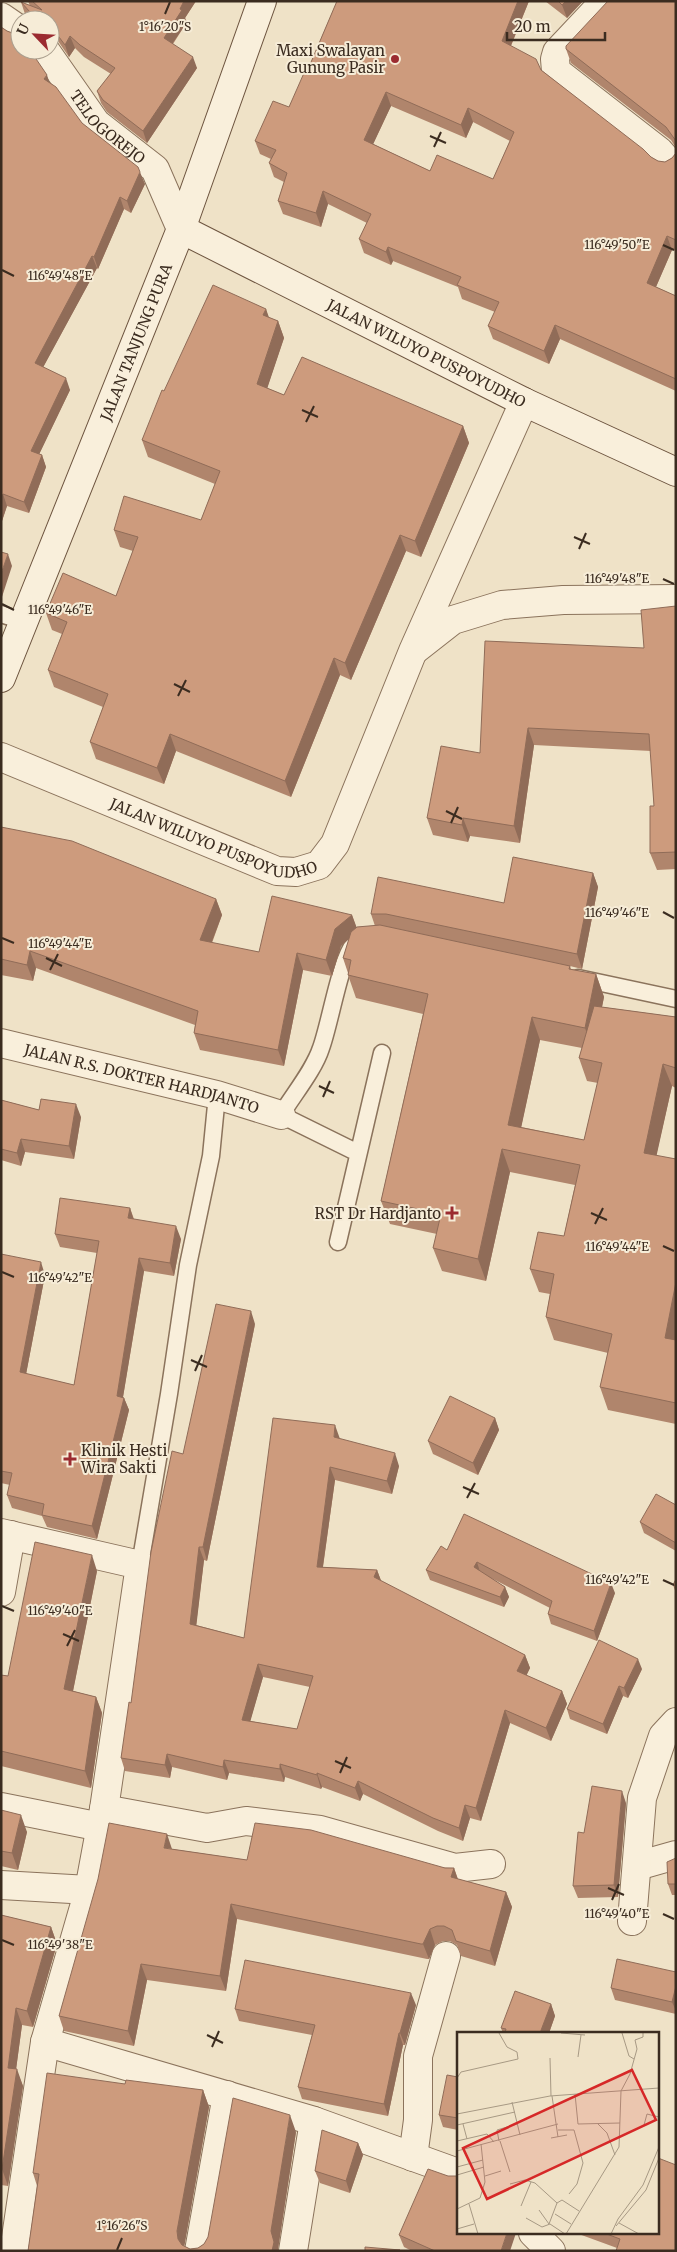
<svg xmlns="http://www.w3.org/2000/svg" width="677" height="2252" viewBox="0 0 677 2252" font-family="Merriweather,serif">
<rect width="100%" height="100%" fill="#efe2c7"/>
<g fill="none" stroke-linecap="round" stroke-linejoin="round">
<g stroke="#8b735c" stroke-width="19">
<path id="lane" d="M 1,614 L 25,622
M 354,944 C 340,960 330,1024 321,1048 C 314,1070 293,1095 281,1115 L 358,1153
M 578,978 L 676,999
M 338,1242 L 382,1053
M 140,1565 L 169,1394 L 188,1265 L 211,1156 L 217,1095"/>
</g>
<g stroke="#8b735c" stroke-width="30">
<g id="street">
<path d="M 605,1 L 557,52 L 555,59 L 556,71 L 659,151 L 667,160"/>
<path d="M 1,17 L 20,30"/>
<path id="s1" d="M 45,50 L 96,123 L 155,169 L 181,229"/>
<path d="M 416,649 L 453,620 L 502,605 L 563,600 L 676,599"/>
<path id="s2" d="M 1,757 L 277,871 L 296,872 L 319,865 L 335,844 L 413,651 L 524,402"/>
<path id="s3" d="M 1,1043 L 217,1095 L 281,1115"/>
<path d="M 1,1533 L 140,1565 L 104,1809 L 89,1890 L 45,2042 L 14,2251"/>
<path d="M 1,1592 L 11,1535"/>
<path d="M 1,1807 L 101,1827"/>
<path d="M 104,1809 L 207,1828 L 246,1821 L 320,1830 L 455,1868 L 491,1864"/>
<path d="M 637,1866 L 676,1855"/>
<path d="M 1,1885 L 89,1890"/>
<path d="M 632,1921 L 642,1798 L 663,1736 L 676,1722"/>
<path d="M 45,2042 L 314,2121 L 458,2173"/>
<path d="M 413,2157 L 418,2120 L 418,2056 L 446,1956"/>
<path d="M 533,2233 L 551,2251"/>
<path d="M 199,2251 L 227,2095"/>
<path d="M 293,2251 L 314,2121"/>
</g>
</g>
<g stroke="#6d543f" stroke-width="30">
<g id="secondary">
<path id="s4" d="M 181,229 L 524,402 L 676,472"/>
<path id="s5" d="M 1,678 L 181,229 L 262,1"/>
</g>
</g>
<use href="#lane" stroke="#f9efdb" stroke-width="16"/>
<use href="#street" stroke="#f9efdb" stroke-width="28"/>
<use href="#secondary" stroke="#f9efdb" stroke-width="28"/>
</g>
<path fill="#b0856c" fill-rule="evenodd" d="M 28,1 L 196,1 L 185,18 L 187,22 L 173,44 L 197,68 L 147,143 L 107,112 L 101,103 L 97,91 L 111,74 L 84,57 L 75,48 L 69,57 L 58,41 L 50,36 L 50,20 L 31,20 L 25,14 L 21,2 L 30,6 Z
M 337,1 L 529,1 L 511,46 L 651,157 L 658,161 L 665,162 L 672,158 L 676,153 L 676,251 L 672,250 L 656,287 L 676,296 L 676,391 L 560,339 L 549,364 L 493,339 L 488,326 L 495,312 L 462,299 L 458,287 L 393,261 L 391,265 L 364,253 L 359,239 L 367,223 L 328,204 L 321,227 L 283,214 L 278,201 L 284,182 L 274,177 L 269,163 L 271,159 L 260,154 L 255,141 L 289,107 L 306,74 ZM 391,106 L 466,138 L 473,122 L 510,141 L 493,179 L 430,171 L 373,144 Z
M 545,1 L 583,1 L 567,18 Z
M 676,1 L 676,148 L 671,140 L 571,63 L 566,49 Z
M 1,27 L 7,31 L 15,34 L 20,50 L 50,83 L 82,123 L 145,184 L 131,213 L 124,209 L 98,269 L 97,268 L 43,367 L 70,390 L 39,454 L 42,455 L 46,467 L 29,513 L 7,506 L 1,524 Z
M 266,309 L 268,317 L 278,321 L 284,338 L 267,388 L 284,395 L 463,426 L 469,443 L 421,557 L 406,551 L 351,680 L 340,675 L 291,797 L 176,751 L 164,784 L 96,759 L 90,742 L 103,707 L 54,687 L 48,670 L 62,634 L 52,630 L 46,613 L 116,596 L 133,551 L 120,547 L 114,530 L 201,520 L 215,484 L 148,457 L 142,440 L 164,391 Z
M 676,606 L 676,869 L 657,870 L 650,853 L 654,806 L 651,751 L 534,745 L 520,843 L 470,836 L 468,842 L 433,835 L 427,818 L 480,753 L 644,648 Z
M 1,827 L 216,899 L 222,915 L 212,943 L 259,952 L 352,915 L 356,927 L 375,926 L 371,914 L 504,903 L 593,873 L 598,887 L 582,969 L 570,966 L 571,969 L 596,974 L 604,997 L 602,1007 L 676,1017 L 676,1088 L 672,1086 L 656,1156 L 676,1159 L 676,1424 L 608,1410 L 600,1387 L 608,1353 L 554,1340 L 546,1317 L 550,1294 L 539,1292 L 530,1269 L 564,1236 L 575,1185 L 510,1172 L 486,1281 L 442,1271 L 433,1248 L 437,1234 L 390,1224 L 381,1201 L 423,1014 L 356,998 L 348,975 L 348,973 L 343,958 L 349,939 L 341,946 L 332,976 L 303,970 L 284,1066 L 200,1050 L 194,1033 L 195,1025 L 36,968 L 33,981 L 1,975 ZM 540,1040 L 582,1048 L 579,1058 L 587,1081 L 598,1083 L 584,1140 L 521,1127 Z
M 1,1100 L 39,1110 L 81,1117 L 74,1159 L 25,1152 L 21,1166 L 1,1160 Z
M 130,1208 L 134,1219 L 181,1239 L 174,1276 L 144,1271 L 123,1397 L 124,1398 L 129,1410 L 97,1539 L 47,1527 L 42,1516 L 12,1508 L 7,1495 L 10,1485 L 1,1483 L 1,1254 L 45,1275 L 26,1374 L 74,1385 L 97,1253 L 60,1247 L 55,1234 Z
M 255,1324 L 207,1561 L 204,1560 L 196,1625 L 244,1638 L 340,1439 L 399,1466 L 392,1494 L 335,1480 L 323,1567 L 377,1570 L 381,1581 L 525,1655 L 530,1668 L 526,1675 L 562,1691 L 567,1704 L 551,1741 L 510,1723 L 481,1821 L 470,1818 L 463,1841 L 438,1831 L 363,1794 L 360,1801 L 322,1787 L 321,1789 L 285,1777 L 284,1782 L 229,1773 L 227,1780 L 172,1767 L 170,1778 L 125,1771 L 121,1758 L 131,1703 L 183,1454 ZM 263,1677 L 310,1687 L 297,1729 L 250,1721 Z
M 495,1418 L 499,1430 L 478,1475 L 433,1454 L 428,1441 Z
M 676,1505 L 676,1551 L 644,1533 L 640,1522 Z
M 447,1550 L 615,1593 L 597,1641 L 551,1624 L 548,1614 L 550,1608 L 491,1578 L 505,1587 L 509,1597 L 504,1607 L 430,1580 L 426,1570 Z
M 97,1571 L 73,1691 L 96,1697 L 102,1713 L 91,1788 L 1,1766 L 1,1675 L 8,1676 Z
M 676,1579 L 676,1593 L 673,1585 Z
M 642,1669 L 628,1698 L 623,1696 L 607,1734 L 570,1719 L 567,1709 Z
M 626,1803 L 618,1897 L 578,1898 L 573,1886 Z
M 1,1810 L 27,1832 L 18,1870 L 1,1866 Z
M 172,1849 L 247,1860 L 454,1868 L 458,1879 L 506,1892 L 512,1907 L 495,1966 L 461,1956 L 457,1945 L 450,1941 L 443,1941 L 435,1945 L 429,1959 L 427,1959 L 237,1919 L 226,1991 L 147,1980 L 134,2046 L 64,2031 L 59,2016 Z
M 676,1858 L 676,1895 L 672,1895 L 668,1884 Z
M 1,1915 L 51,1927 L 57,1944 L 33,2027 L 22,2025 L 16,2069 L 23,2086 L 8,2186 L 1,2185 Z
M 676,1972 L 676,2014 L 615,2000 L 611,1988 Z
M 551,2004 L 555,2016 L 549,2033 L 503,2033 L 501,2028 Z
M 416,2005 L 405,2045 L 403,2045 L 388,2116 L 302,2099 L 298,2087 L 312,2035 L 239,2021 L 235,2009 Z
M 458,2077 L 458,2130 L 443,2127 L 439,2115 Z
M 125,2084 L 203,2090 L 209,2107 L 184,2246 L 190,2249 L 198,2248 L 204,2244 L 296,2132 L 278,2249 L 278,2251 L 28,2251 L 37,2186 L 33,2173 Z
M 358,2143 L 363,2155 L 350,2193 L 320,2183 L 315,2171 Z
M 576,2233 L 658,2233 L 617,2248 Z
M 399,2235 L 510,2251 L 412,2251 L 404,2247 Z"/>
<path fill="#906c58" d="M 184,1 L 196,1 L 185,18 L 187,22 L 168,50 L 164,38 Z
M 518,1 L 529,1 L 507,55 L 502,41 Z
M 566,1 L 583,1 L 567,18 L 562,5 Z
M 70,36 L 75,48 L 69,57 L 65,45 Z
M 193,57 L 197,68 L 147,143 L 143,131 Z
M 47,75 L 51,87 L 44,79 Z
M 386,92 L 391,106 L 369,153 L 364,140 Z
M 468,108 L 473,122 L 466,138 L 461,125 Z
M 140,172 L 145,184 L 131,213 L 127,201 Z
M 323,191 L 328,204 L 321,227 L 316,213 Z
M 120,197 L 124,209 L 98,269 L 94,257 Z
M 667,236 L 672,250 L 652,296 L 647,283 Z
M 388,247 L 393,261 L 391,265 L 386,252 Z
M 92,256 L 97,268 L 39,375 L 35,363 Z
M 266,309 L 272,326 L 263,315 Z
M 278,321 L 284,338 L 263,401 L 257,384 Z
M 555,325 L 560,339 L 549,364 L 544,351 Z
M 66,378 L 70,390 L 35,463 L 31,451 Z
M 463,426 L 469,443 L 421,557 L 415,541 Z
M 42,455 L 46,467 L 29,513 L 24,502 Z
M 3,494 L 7,506 L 1,524 L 1,499 Z
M 400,535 L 406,551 L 351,680 L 345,663 Z
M 8,554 L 12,566 L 1,600 L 1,574 Z
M 334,658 L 340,675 L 291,797 L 285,781 Z
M 528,728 L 534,745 L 520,843 L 514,826 Z
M 170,734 L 176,751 L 164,784 L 157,768 Z
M 463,818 L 470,836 L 468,842 L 462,825 Z
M 593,873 L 598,887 L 582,969 L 577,954 Z
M 216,899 L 222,915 L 206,957 L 200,940 Z
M 352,915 L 358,931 L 341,946 L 332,976 L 326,960 L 335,929 Z
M 30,951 L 36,968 L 33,981 L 27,965 Z
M 297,953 L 303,970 L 284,1066 L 278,1050 Z
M 596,974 L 604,997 L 593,1051 L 585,1028 Z
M 532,1017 L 540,1040 L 517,1147 L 508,1125 Z
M 663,1064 L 672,1086 L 652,1176 L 644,1153 Z
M 76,1104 L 81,1117 L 74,1159 L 69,1146 Z
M 21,1139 L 25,1152 L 21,1166 L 17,1153 Z
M 502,1149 L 510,1172 L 486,1281 L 478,1259 Z
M 130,1208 L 134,1221 L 128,1218 Z
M 176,1226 L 181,1239 L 174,1276 L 170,1263 Z
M 139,1258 L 144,1271 L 121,1409 L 117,1396 Z
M 41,1262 L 45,1275 L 24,1385 L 20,1372 Z
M 676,1282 L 676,1348 L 665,1338 Z
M 251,1311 L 255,1324 L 207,1561 L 203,1547 Z
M 124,1398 L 129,1410 L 97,1539 L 92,1526 Z
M 495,1418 L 499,1430 L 478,1475 L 473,1463 Z
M 335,1425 L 340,1439 L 339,1451 L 334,1437 Z
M 395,1453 L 399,1466 L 392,1494 L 387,1481 Z
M 330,1467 L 335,1480 L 321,1580 L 317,1567 Z
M 199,1547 L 204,1560 L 195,1637 L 190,1624 Z
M 92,1555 L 97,1571 L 70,1706 L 64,1689 Z
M 477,1562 L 480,1572 L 474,1567 Z
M 377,1570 L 382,1583 L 374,1577 Z
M 611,1583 L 615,1593 L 597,1641 L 594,1631 Z
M 505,1587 L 509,1597 L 504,1607 L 500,1597 Z
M 525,1655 L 530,1668 L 522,1685 L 517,1671 Z
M 638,1659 L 642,1669 L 628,1698 L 624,1688 Z
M 258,1664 L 263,1677 L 247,1733 L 242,1720 Z
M 619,1686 L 623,1696 L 607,1734 L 603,1724 Z
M 562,1691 L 567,1704 L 551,1741 L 546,1728 Z
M 96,1697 L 102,1713 L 91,1788 L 85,1771 Z
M 505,1710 L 510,1723 L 481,1821 L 476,1808 Z
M 167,1754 L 172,1767 L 170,1778 L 165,1765 Z
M 224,1760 L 229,1773 L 227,1780 L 223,1767 Z
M 280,1764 L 285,1777 L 284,1782 L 280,1769 Z
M 317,1773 L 322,1787 L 321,1789 L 317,1775 Z
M 358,1781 L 363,1794 L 360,1801 L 355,1788 Z
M 622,1791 L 626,1803 L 618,1897 L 614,1885 Z
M 465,1805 L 470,1818 L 463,1841 L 459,1828 Z
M 21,1815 L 27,1832 L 18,1870 L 12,1853 Z
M 167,1834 L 172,1849 L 164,1848 Z
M 454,1868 L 459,1883 L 451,1877 Z
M 506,1892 L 512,1907 L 495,1966 L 490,1951 Z
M 231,1904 L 237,1919 L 226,1991 L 220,1976 Z
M 51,1927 L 57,1944 L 33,2027 L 27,2011 Z
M 430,1929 L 435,1945 L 429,1959 L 423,1944 Z
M 141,1964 L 147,1980 L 134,2046 L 128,2031 Z
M 676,1986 L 676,2011 L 672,2002 Z
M 411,1993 L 416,2005 L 405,2045 L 400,2033 Z
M 551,2004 L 555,2016 L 549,2033 L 540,2033 Z
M 16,2008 L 22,2025 L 14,2085 L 8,2068 Z
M 399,2033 L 403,2045 L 388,2116 L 384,2104 Z
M 17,2069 L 23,2086 L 8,2186 L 2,2169 Z
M 203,2090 L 209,2107 L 184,2248 L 178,2239 L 177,2231 Z
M 290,2115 L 296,2132 L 278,2249 L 278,2251 L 272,2251 L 271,2231 Z
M 358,2143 L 363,2155 L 350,2193 L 346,2181 Z
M 507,2233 L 516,2233 L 510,2251 L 501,2251 Z"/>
<path fill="#cd9b7d" stroke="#906c58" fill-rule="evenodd" d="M 32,1 L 184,1 L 180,9 L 182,10 L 164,38 L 193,57 L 143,131 L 103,100 L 97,91 L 115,68 L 80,45 L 70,36 L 65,45 L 53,29 L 50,26 L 50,20 L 31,20 L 30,12 L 21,2 L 42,10 Z
M 337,1 L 518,1 L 502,41 L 536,59 L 541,70 L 643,149 L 651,157 L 658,161 L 665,162 L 672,158 L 676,153 L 676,240 L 667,236 L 647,283 L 676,296 L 676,379 L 555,325 L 544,351 L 488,326 L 499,302 L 457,285 L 461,277 L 388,247 L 386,252 L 359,239 L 371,214 L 323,191 L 316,213 L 278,201 L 287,173 L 269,163 L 276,150 L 255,141 L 273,101 L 289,107 L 304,73 L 306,74 ZM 386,92 L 461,125 L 468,108 L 514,132 L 493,179 L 437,155 L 430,171 L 364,140 Z
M 558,1 L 566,1 L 562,5 Z
M 608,1 L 676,1 L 676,141 L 666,127 L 566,49 L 566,46 Z
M 1,27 L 7,31 L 15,34 L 20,33 L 20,50 L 30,50 L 47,75 L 44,79 L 56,87 L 82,123 L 138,167 L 140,172 L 127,201 L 120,197 L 94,257 L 92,256 L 35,363 L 66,378 L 31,451 L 42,455 L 24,502 L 3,494 L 1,499 Z
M 213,285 L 266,309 L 263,315 L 278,321 L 257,384 L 284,395 L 302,357 L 463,426 L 415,541 L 400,535 L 345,663 L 334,658 L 285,781 L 170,734 L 157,768 L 90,742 L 108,694 L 48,670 L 67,622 L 46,613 L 63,573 L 116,596 L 138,537 L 114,530 L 124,496 L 201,520 L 220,471 L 142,440 L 162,390 L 164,391 Z
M 1,552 L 8,554 L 1,574 Z
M 676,606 L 676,852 L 650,853 L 650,806 L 654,806 L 649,734 L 528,728 L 514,826 L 463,818 L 462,825 L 427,818 L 441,746 L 480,753 L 485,641 L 644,648 L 641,610 Z
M 1,827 L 72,841 L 216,899 L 200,940 L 259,952 L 272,896 L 352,915 L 335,929 L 326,960 L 297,953 L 278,1050 L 194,1033 L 198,1011 L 30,951 L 27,965 L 1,959 Z
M 513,857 L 593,873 L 577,954 L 386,914 L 371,914 L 378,877 L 504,903 Z
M 380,925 L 570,966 L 569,969 L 596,974 L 585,1028 L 532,1017 L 508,1125 L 584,1140 L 602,1063 L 579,1058 L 594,1006 L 676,1017 L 676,1068 L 663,1064 L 644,1153 L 676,1159 L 676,1282 L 665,1338 L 676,1340 L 676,1403 L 600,1387 L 612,1334 L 546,1317 L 554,1274 L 530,1269 L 538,1232 L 564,1236 L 580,1165 L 502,1149 L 478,1259 L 433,1248 L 441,1214 L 381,1201 L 428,994 L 348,975 L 351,960 L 343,958 L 351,932 L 357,927 Z
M 41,1099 L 76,1104 L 69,1146 L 21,1139 L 17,1153 L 1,1149 L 1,1100 L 39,1110 Z
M 60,1198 L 130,1208 L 128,1218 L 176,1226 L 170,1263 L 139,1258 L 117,1396 L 124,1398 L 92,1526 L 42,1515 L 44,1504 L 7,1495 L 12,1473 L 1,1471 L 1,1254 L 41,1262 L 20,1372 L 74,1385 L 99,1241 L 55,1234 Z
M 216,1304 L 251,1311 L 203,1547 L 199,1547 L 190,1624 L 244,1638 L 273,1418 L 335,1425 L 334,1437 L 395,1453 L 387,1481 L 330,1467 L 317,1567 L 377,1570 L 374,1577 L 525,1655 L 517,1671 L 562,1691 L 546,1728 L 505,1710 L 476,1808 L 465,1805 L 459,1828 L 433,1818 L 358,1781 L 355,1788 L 317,1773 L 317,1775 L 280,1764 L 280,1769 L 224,1760 L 223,1767 L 167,1754 L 165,1765 L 121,1758 L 129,1702 L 131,1703 L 151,1552 L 172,1451 L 183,1454 ZM 258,1664 L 313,1676 L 297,1729 L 242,1720 Z
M 450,1396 L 495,1418 L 473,1463 L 428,1441 Z
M 656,1494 L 676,1505 L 676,1543 L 640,1522 Z
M 464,1514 L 611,1583 L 594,1631 L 548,1614 L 552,1601 L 477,1562 L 474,1567 L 505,1587 L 500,1597 L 426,1570 L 441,1546 L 447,1550 Z
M 35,1542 L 92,1555 L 64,1689 L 96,1697 L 85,1771 L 1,1751 L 1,1675 L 8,1676 Z
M 676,1579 L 676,1586 L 673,1585 Z
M 599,1640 L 638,1659 L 624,1688 L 619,1686 L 603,1724 L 567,1709 Z
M 592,1786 L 622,1791 L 614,1885 L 573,1886 L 578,1832 L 584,1833 Z
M 1,1810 L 21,1815 L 12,1853 L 1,1851 Z
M 109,1823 L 167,1834 L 164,1848 L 247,1860 L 255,1823 L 311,1830 L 445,1868 L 454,1868 L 451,1877 L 506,1892 L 490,1951 L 456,1941 L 452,1930 L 444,1926 L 437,1926 L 430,1929 L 423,1944 L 421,1944 L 231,1904 L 220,1976 L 141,1964 L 128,2031 L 59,2016 L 98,1879 Z
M 676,1858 L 676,1884 L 668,1884 L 667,1862 Z
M 1,1915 L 51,1927 L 27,2011 L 16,2008 L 8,2068 L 17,2069 L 2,2169 Z
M 617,1959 L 676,1972 L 676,1986 L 672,2002 L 611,1988 Z
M 245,1960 L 411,1993 L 400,2033 L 399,2033 L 384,2104 L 298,2087 L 315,2025 L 235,2009 Z
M 515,1991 L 551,2004 L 540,2033 L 505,2033 L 506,2029 L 501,2028 Z
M 47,2073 L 125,2084 L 126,2080 L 203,2090 L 177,2231 L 178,2239 L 182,2245 L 190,2249 L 198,2248 L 204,2244 L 208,2237 L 233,2098 L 290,2115 L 271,2231 L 274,2242 L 272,2251 L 28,2251 L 39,2174 L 33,2173 Z
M 447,2075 L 458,2077 L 458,2118 L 439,2115 Z
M 322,2130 L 358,2143 L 346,2181 L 315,2171 Z
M 658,2158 L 676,2165 L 676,2251 L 616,2251 L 620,2239 L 604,2233 L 658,2233 Z
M 428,2169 L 448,2176 L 458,2176 L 458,2233 L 507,2233 L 501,2251 L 435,2251 L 399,2235 Z
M 365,2247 L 400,2250 L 365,2251 Z"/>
<path fill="none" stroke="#3b2c20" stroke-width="2" d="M 165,14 L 170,2M 430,136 L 446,143M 434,147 L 441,132M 663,245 L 674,250M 2,270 L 14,276M 302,410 L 318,417M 306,422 L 314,406M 574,537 L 590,544M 579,549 L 586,533M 663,579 L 674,584M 2,604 L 14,610M 174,684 L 190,692M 178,696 L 186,680M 446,811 L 462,819M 451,823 L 458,807M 663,912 L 674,918M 2,938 L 14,943M 46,958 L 62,966M 50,970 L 58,954M 319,1086 L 334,1093M 323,1097 L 330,1081M 591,1213 L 607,1220M 595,1224 L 603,1208M 663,1246 L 674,1251M 2,1272 L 14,1277M 191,1360 L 207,1367M 195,1371 L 202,1355M 463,1487 L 479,1494M 467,1498 L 475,1483M 663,1580 L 674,1585M 2,1606 L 14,1611M 63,1634 L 79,1641M 67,1646 L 75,1630M 335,1761 L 351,1768M 340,1773 L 347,1757M 608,1888 L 624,1895M 612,1900 L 619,1884M 663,1914 L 674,1919M 2,1940 L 14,1945M 207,2035 L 223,2043M 212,2047 L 219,2031M 117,2250 L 122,2238"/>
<g fill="#9b2b30" stroke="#f6ecd7" stroke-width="2">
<circle cx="395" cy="59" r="5"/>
<path d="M449.5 1205.5h5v5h5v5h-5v5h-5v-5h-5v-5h5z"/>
<path d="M67.5 1451.5h5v5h5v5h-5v5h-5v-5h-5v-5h5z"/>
</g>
<g text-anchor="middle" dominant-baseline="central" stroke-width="4" stroke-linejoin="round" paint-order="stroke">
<g font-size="15" fill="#3b2c20" stroke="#f6ecd7" text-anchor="end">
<text x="385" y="50">Maxi Swalayan<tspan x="385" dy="17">Gunung Pasir</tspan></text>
<text x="441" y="1213">RST Dr Hardjanto</text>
<text x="81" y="1450" text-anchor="start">Klinik Hesti<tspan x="81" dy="17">Wira Sakti</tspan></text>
</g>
<g font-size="15" fill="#3b2c20" stroke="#f6ecd7">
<text stroke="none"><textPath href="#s1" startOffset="100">TELOGOREJO</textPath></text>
<text stroke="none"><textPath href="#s5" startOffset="362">JALAN TANJUNG PURA</textPath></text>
<text stroke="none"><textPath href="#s4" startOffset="275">JALAN WILUYO PUSPOYUDHO</textPath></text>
<text stroke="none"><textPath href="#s2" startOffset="229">JALAN WILUYO PUSPOYUDHO</textPath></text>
<text stroke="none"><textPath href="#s3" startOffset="145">JALAN R.S. DOKTER HARDJANTO</textPath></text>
</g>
</g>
<g transform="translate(457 2032)">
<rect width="202" height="202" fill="#efe2c7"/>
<path fill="none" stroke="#a79984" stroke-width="1" d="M 104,1 L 128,3M 165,1 L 172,24 L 177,27M 121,25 L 124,3M 93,26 L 94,64M 0,46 L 4,40 L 61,27 L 60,20 L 50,15 L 42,1M 118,62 L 121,92 L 163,91M 95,64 L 101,105M 55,70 L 63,103M 0,82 L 93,64 L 202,56M 6,92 L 10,107M 141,92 L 150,101 L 158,123M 0,93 L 58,80M 187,93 L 190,82 L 202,85M 101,98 L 117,98 L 126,131 L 120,152 L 112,162M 94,106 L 110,103M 0,109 L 30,102 L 37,110M 42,109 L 40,98 L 60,92M 43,109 L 53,140M 0,119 L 101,92M 0,135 L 26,128M 0,143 L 27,135M 28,144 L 44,139M 53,152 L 68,148 L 78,151 L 100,171M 12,172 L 21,202M 64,174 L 74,150M 0,177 L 23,166 L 28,150 L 24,112M 82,178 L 92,192 L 100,171 L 105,168 L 122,179M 98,182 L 114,192M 69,186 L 85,195 L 93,192 L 108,202M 162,191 L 182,202M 159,194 L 189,158 L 202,126M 0,197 L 17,192M 109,202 L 162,115 L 164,59 L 173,42 L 180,17 L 178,8 L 186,5 L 186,1M 154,202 L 161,187 L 186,153 L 202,115"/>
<path fill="#d62828" fill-opacity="0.15" stroke="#d62828" stroke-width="2.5" d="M 175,38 L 199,88 L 30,167 L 6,116 Z"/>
<rect width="202" height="202" fill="none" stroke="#3b2c20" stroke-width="2.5"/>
</g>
<g font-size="12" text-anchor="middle" fill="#3b2c20" stroke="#f6ecd7" stroke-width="4" stroke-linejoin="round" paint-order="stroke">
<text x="165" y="31">1°16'20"S</text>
<text x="617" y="249">116°49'50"E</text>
<text x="60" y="280">116°49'48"E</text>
<text x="617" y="583">116°49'48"E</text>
<text x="60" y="614">116°49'46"E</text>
<text x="617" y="917">116°49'46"E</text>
<text x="60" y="948">116°49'44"E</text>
<text x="617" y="1251">116°49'44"E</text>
<text x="60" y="1282">116°49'42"E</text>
<text x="617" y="1584">116°49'42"E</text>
<text x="60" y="1615">116°49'40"E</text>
<text x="617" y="1918">116°49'40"E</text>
<text x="60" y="1949">116°49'38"E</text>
<text x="122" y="2230">1°16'26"S</text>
</g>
<rect width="677" height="2252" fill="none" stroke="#3b2c20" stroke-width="5"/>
<g transform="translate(35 35) rotate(295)"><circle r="24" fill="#f6ecd7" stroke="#ab9f8e"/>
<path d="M0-4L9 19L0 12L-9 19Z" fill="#9b2b30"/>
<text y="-8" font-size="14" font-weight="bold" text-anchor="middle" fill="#3b2c20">U</text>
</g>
<path d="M507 32v8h98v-8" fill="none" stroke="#3b2c20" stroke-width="2.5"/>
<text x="514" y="32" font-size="15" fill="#3b2c20" stroke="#f6ecd7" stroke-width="4" paint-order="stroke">20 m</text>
</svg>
